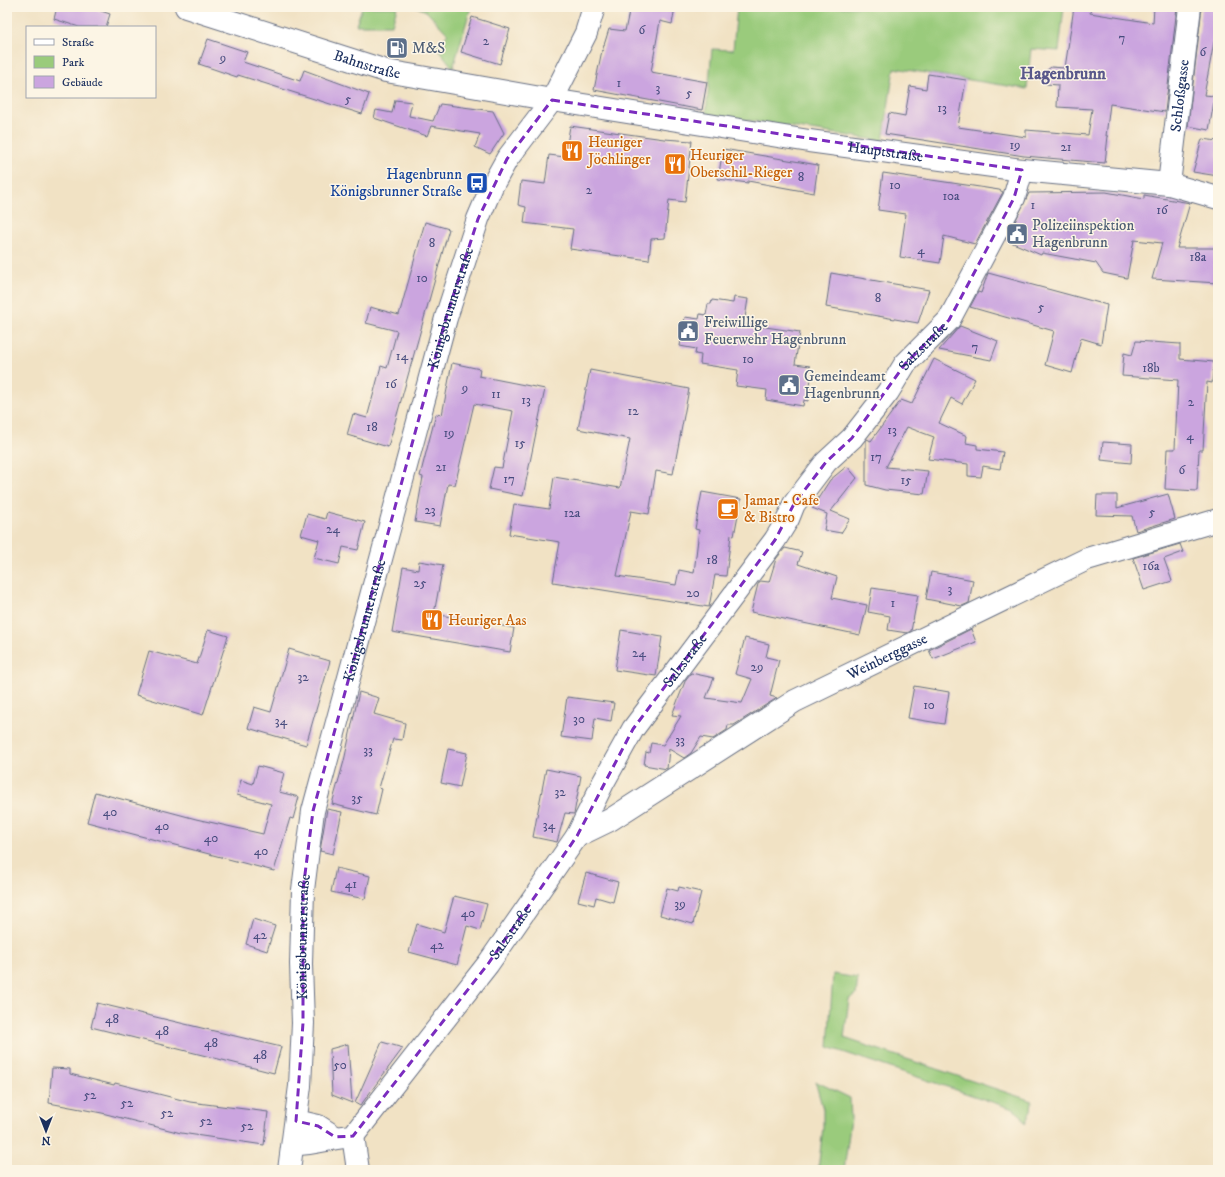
<svg xmlns="http://www.w3.org/2000/svg" width="1225" height="1177" viewBox="0 0 1225 1177" font-family="'IM FELL DW Pica',serif">
<rect width="100%" height="100%" fill="#fcf5e5"/>
<filter id="ink" filterUnits="userSpaceOnUse"><feTurbulence type="fractalNoise" baseFrequency=".025" numOctaves="2"/><feDisplacementMap in="SourceGraphic" scale="8" xChannelSelector="R" yChannelSelector="G"/><feConvolveMatrix kernelMatrix="1 2 1 2 8 2 1 2 1" color-interpolation-filters="sRGB"/></filter>
<filter id="wash" filterUnits="userSpaceOnUse"><feTurbulence type="fractalNoise" baseFrequency=".012" numOctaves="4" result="noise"/><feDisplacementMap in="SourceGraphic" scale="16" xChannelSelector="R" yChannelSelector="G"/><feGaussianBlur stdDeviation="0.9" result="paint"/><feColorMatrix in="noise" values="0 0 0 0 0 0 0 0 0 0 0 0 0 0 0 0 0 1.4 0 .05"/><feComposite in="paint" operator="in"/></filter>
<g filter="url(#wash)">
<rect width="100%" height="100%" fill="#f1e2c4"/>
<path fill="#9acb7b" stroke="#5a7d6c" d="M 362,7 L 397,7 L 392,25 L 356,25 Z
M 417,7 L 471,7 L 453,68 L 436,46 L 448,34 L 426,11 Z
M 737,7 L 1064,7 L 1059,51 L 1031,49 L 1027,89 L 894,68 L 883,141 L 706,114 L 712,49 L 733,50 Z
M 833,974 L 858,978 L 856,995 L 849,999 L 844,1038 L 1032,1101 L 1031,1110 L 1025,1124 L 1022,1116 L 1013,1109 L 828,1047 Z
M 815,1081 L 850,1098 L 851,1119 L 844,1170 L 818,1170 L 823,1127 L 823,1109 Z"/>
<g id="blocks">
<path fill="#cba5df" d="M 57,7 L 89,7 L 110,14 L 106,27 L 79,27 L 54,19 Z
M 630,7 L 675,7 L 672,24 L 660,21 L 651,72 L 707,82 L 702,110 L 594,90 L 601,55 L 609,29 L 625,31 Z
M 1074,7 L 1091,7 L 1090,13 L 1153,23 L 1154,7 L 1177,7 L 1165,112 L 1110,104 L 1106,136 L 1108,136 L 1105,163 L 1024,156 L 885,134 L 889,113 L 905,116 L 910,86 L 926,89 L 928,74 L 966,80 L 958,127 L 1026,137 L 1026,130 L 1088,135 L 1092,109 L 1057,107 L 1058,85 L 1046,84 L 1042,74 L 1051,67 L 1065,68 Z
M 1202,7 L 1218,7 L 1218,43 L 1214,42 L 1204,95 L 1215,96 L 1209,130 L 1188,126 Z
M 472,17 L 510,29 L 500,64 L 461,52 Z
M 208,39 L 247,52 L 243,62 L 300,81 L 304,70 L 369,94 L 362,114 L 238,75 L 237,77 L 199,64 Z
M 395,100 L 412,102 L 409,116 L 433,121 L 440,104 L 493,111 L 504,133 L 490,154 L 475,147 L 480,134 L 431,126 L 427,136 L 374,118 L 376,110 L 392,113 Z
M 570,126 L 664,139 L 692,141 L 685,202 L 669,200 L 665,238 L 651,239 L 649,260 L 570,249 L 573,229 L 524,223 L 526,207 L 518,205 L 521,181 L 545,184 L 549,155 L 565,157 Z
M 1202,139 L 1218,141 L 1218,176 L 1193,172 Z
M 723,149 L 818,165 L 814,193 L 748,181 L 748,183 L 718,179 Z
M 883,173 L 973,186 L 999,190 L 1003,192 L 975,244 L 944,236 L 940,263 L 900,257 L 906,214 L 878,210 Z
M 1106,192 L 1144,199 L 1144,195 L 1190,203 L 1177,248 L 1218,248 L 1218,283 L 1152,279 L 1162,243 L 1134,240 L 1127,278 L 1103,273 L 1096,263 L 1042,253 L 1041,255 L 1006,240 L 1029,193 Z
M 425,222 L 449,229 L 388,447 L 347,435 L 353,414 L 367,418 L 381,366 L 387,368 L 397,331 L 366,323 L 370,307 L 399,315 Z
M 831,273 L 929,290 L 918,323 L 826,307 Z
M 988,273 L 1107,305 L 1101,344 L 1081,338 L 1072,373 L 1045,365 L 1054,331 L 970,307 L 978,292 L 981,293 Z
M 734,297 L 748,299 L 744,324 L 800,332 L 795,364 L 810,366 L 808,378 L 811,378 L 808,401 L 804,400 L 803,406 L 766,400 L 767,390 L 736,386 L 738,370 L 700,364 L 701,355 L 695,354 L 696,349 L 680,346 L 685,317 L 699,319 L 700,314 L 706,315 L 708,304 L 711,304 L 712,300 L 733,303 Z
M 960,326 L 998,341 L 991,360 L 939,350 Z
M 1136,341 L 1180,344 L 1180,359 L 1214,362 L 1212,383 L 1207,382 L 1203,450 L 1199,450 L 1197,491 L 1165,489 L 1167,449 L 1175,449 L 1178,380 L 1122,376 L 1124,353 L 1132,355 Z
M 934,359 L 975,379 L 962,404 L 951,398 L 939,423 L 967,436 L 966,443 L 977,445 L 977,449 L 1003,452 L 1000,469 L 983,466 L 981,477 L 968,476 L 968,464 L 928,459 L 934,437 L 907,427 L 886,467 L 928,471 L 924,494 L 885,490 L 866,485 L 866,441 L 867,439 L 871,441 L 901,400 L 912,404 Z
M 452,363 L 480,369 L 479,376 L 545,389 L 523,496 L 489,489 L 494,467 L 502,468 L 513,411 L 474,404 L 455,485 L 448,484 L 440,526 L 415,522 L 423,477 L 420,476 L 436,414 L 442,415 Z
M 590,370 L 689,389 L 673,474 L 656,471 L 649,514 L 631,511 L 617,576 L 676,585 L 679,570 L 694,573 L 699,530 L 695,529 L 702,492 L 741,499 L 734,536 L 731,535 L 726,576 L 715,575 L 709,607 L 553,582 L 560,542 L 509,534 L 514,504 L 549,509 L 554,477 L 620,488 L 630,439 L 578,429 Z
M 1103,442 L 1132,444 L 1131,463 L 1101,460 Z
M 847,466 L 857,478 L 831,511 L 850,519 L 841,533 L 824,530 L 827,514 L 812,508 L 830,480 Z
M 1168,494 L 1175,519 L 1136,531 L 1132,516 L 1096,515 L 1097,495 L 1117,495 L 1117,508 Z
M 327,512 L 365,522 L 358,550 L 343,547 L 339,564 L 314,558 L 319,540 L 301,535 L 307,514 L 325,519 Z
M 1180,544 L 1183,552 L 1164,559 L 1172,581 L 1144,590 L 1133,558 Z
M 785,548 L 802,552 L 798,564 L 837,577 L 832,598 L 867,605 L 860,635 L 751,612 L 758,584 L 760,581 L 769,582 L 776,559 Z
M 419,561 L 443,565 L 434,614 L 514,628 L 510,652 L 392,632 L 403,567 L 418,570 Z
M 931,572 L 973,580 L 969,603 L 962,606 L 926,599 Z
M 872,588 L 918,595 L 911,631 L 907,633 L 888,630 L 890,616 L 868,612 Z
M 971,629 L 976,642 L 933,659 L 929,650 Z
M 208,630 L 228,636 L 203,715 L 136,695 L 149,651 L 197,664 Z
M 621,630 L 662,637 L 656,676 L 615,670 Z
M 745,638 L 769,644 L 766,657 L 779,660 L 770,696 L 777,698 L 734,725 L 728,725 L 727,730 L 713,739 L 701,737 L 691,753 L 684,758 L 669,749 L 667,769 L 644,765 L 646,752 L 649,753 L 651,743 L 663,745 L 681,716 L 672,715 L 686,679 L 691,673 L 714,678 L 706,698 L 742,703 L 752,679 L 735,674 Z
M 289,649 L 330,661 L 306,745 L 248,728 L 254,707 L 271,712 Z
M 914,686 L 949,692 L 944,724 L 908,718 Z
M 359,692 L 379,698 L 374,714 L 405,723 L 402,740 L 393,739 L 379,788 L 382,789 L 376,815 L 332,804 L 344,761 Z
M 567,697 L 614,703 L 611,721 L 595,718 L 592,741 L 561,737 Z
M 448,749 L 467,753 L 460,787 L 441,783 Z
M 258,766 L 284,773 L 279,792 L 299,797 L 293,819 L 290,818 L 274,871 L 87,822 L 95,792 L 196,819 L 263,834 L 271,804 L 237,795 L 241,780 L 253,784 Z
M 546,769 L 581,776 L 574,814 L 565,813 L 557,842 L 533,837 Z
M 327,809 L 342,812 L 333,854 L 320,851 Z
M 336,868 L 370,876 L 365,899 L 331,892 Z
M 586,873 L 618,882 L 613,902 L 596,897 L 594,905 L 578,901 Z
M 679,887 L 701,892 L 693,924 L 660,915 L 667,888 L 678,891 Z
M 454,896 L 487,904 L 480,930 L 467,926 L 457,965 L 409,952 L 417,924 L 444,932 Z
M 253,919 L 275,926 L 267,951 L 246,944 Z
M 97,1003 L 281,1047 L 274,1073 L 91,1027 Z
M 382,1042 L 403,1048 L 360,1106 L 355,1103 Z
M 348,1044 L 352,1103 L 332,1095 L 330,1049 Z
M 52,1068 L 70,1069 L 70,1074 L 114,1085 L 115,1083 L 190,1102 L 268,1112 L 264,1145 L 181,1133 L 102,1113 L 49,1103 Z"/>
</g>
</g>
<g filter="url(#ink)">
<use href="#blocks" fill-opacity="0" stroke="#666e82" stroke-width="1"/>
<g fill="none" stroke-linecap="round" stroke-linejoin="round">
<g stroke="#666e82" stroke-width="24">
<g id="minor">
<path id="s1" d="M 1169,184 L 1190,7"/>
<path id="s2" d="M 577,836 L 610,820 L 795,701 L 1087,559 L 1218,520"/>
<path d="M 296,1121 L 318,1126 L 335,1137"/>
<path d="M 353,1136 L 358,1170"/>
<path id="s3" d="M 293,1144 C 314,1145 332,1137 353,1136 L 488,964 L 577,836 L 603,783 L 633,729 L 775,540 L 788,519 L 794,504 L 826,462 L 852,438 L 888,392 L 905,364 L 949,320 L 1014,198 L 1022,170"/>
<path id="s4" d="M 289,1170 L 300,1086 L 303,1023 L 301,964 L 303,890 L 313,811 L 446,318 L 478,219 L 492,186 L 507,159 L 552,100 L 586,33 L 594,7"/>
</g>
</g>
<g stroke="#666e82" stroke-width="24">
<g id="major">
<path id="s5" d="M 186,7 L 386,71 L 552,100 L 809,141 L 1022,170 L 1169,184 L 1218,198"/>
</g>
</g>
<use href="#minor" stroke="#fff" stroke-width="22"/>
<use href="#major" stroke="#fff" stroke-width="22"/>
</g>
</g>
<path fill="none" stroke="#7b2cbf" stroke-width="3" stroke-dasharray="8 5" stroke-linejoin="round" d="M 552,100 L 1022,170 L 1014,198 L 949,320 L 905,364 L 852,438 L 826,462 L 794,504 L 775,540 L 633,729 L 577,836 L 488,964 L 353,1136 L 335,1137 L 318,1126 L 296,1121 L 303,1023 L 303,890 L 313,811 L 446,318 L 478,219 L 507,159 Z"/>
<defs>
<g id="fuel-square" transform="scale(1.15)"><rect x="-9" y="-9" width="18" height="18" rx="4" fill="#5c6f8a" stroke="#fcf5e5"/><path d="M-5.5-6h7V0h2V4h1.3V-2.5L3-4.5l.8-.8L6-3V5H2.5V1h-1V6h-7ZM-4.2-4.7v3.2H.2V-4.7Z" fill="#fff"/></g>
<g id="restaurant-square" transform="scale(1.15)"><rect x="-9" y="-9" width="18" height="18" rx="4" fill="#e8710a" stroke="#fcf5e5"/><path d="M-5-6h1v4h1v-4h1v4h1v-4h1v5L-1.5 .5V6h-2V.5L-5-1ZM5-6V6H3V1.5H1.5Q1.5-4 5-6Z" fill="#fff"/></g>
<g id="bus-square" transform="scale(1.15)"><rect x="-9" y="-9" width="18" height="18" rx="4" fill="#1a4fb4" stroke="#fcf5e5"/><path d="M-5-6H5V4H4V6H2V4H-2V6H-4V4H-5ZM-3.5-4V0h7V-4ZM-3.5 1.2v1.5H-2V1.2ZM2 1.2v1.5H3.5V1.2Z" fill="#fff"/></g>
<g id="civic-square" transform="scale(1.15)"><rect x="-9" y="-9" width="18" height="18" rx="4" fill="#5c6f8a" stroke="#fcf5e5"/><path d="M-.6-6.5H3V-4.5H.6V-3L4-1V1h2V6H-6V1h2V-1L-.6-3ZM-1.2 2.5V6h2.4V2.5Z" fill="#fff"/></g>
<g id="cafe-square" transform="scale(1.15)"><rect x="-9" y="-9" width="18" height="18" rx="4" fill="#e8710a" stroke="#fcf5e5"/><path d="M-5.5-4.5H6V0H3Q3 3.5 0 3.5H-2.5Q-5.5 3.5-5.5 0ZM3-3.2v2h1.7v-2ZM-6 4.5H4V6H-6Z" fill="#fff"/></g>
</defs>
<g fill-rule="evenodd">
<use href="#fuel-square" x="397" y="48"/>
<use href="#restaurant-square" x="572" y="151"/>
<use href="#restaurant-square" x="675" y="164"/>
<use href="#bus-square" x="477" y="183"/>
<use href="#civic-square" x="1017" y="234"/>
<use href="#civic-square" x="688" y="331"/>
<use href="#civic-square" x="789" y="385"/>
<use href="#cafe-square" x="728" y="509"/>
<use href="#restaurant-square" x="432" y="620"/>
</g>
<g text-anchor="middle" dominant-baseline="central" stroke-width="3" stroke-linejoin="round" paint-order="stroke">
<g font-size="13" fill="#474c7e">
<text x="642" y="30">6</text>
<text x="1122" y="38">7</text>
<text x="486" y="41">2</text>
<text x="1203" y="52">6</text>
<text x="223" y="58">9</text>
<text x="619" y="83">1</text>
<text x="658" y="88">3</text>
<text x="689" y="93">5</text>
<text x="348" y="99">5</text>
<text x="942" y="108">13</text>
<text x="1015" y="145">19</text>
<text x="1066" y="147">21</text>
<text x="801" y="177">8</text>
<text x="895" y="185">10</text>
<text x="589" y="190">2</text>
<text x="951" y="196">10a</text>
<text x="1033" y="205">1</text>
<text x="1162" y="210">16</text>
<text x="432" y="243">8</text>
<text x="921" y="250">4</text>
<text x="1198" y="257">18a</text>
<text x="422" y="278">10</text>
<text x="878" y="298">8</text>
<text x="1041" y="307">5</text>
<text x="975" y="347">7</text>
<text x="402" y="356">14</text>
<text x="748" y="359">10</text>
<text x="1151" y="368">18b</text>
<text x="391" y="384">16</text>
<text x="465" y="388">9</text>
<text x="496" y="394">11</text>
<text x="526" y="400">13</text>
<text x="1191" y="402">2</text>
<text x="633" y="411">12</text>
<text x="372" y="427">18</text>
<text x="892" y="430">13</text>
<text x="449" y="433">19</text>
<text x="1190" y="436">4</text>
<text x="520" y="443">15</text>
<text x="876" y="457">17</text>
<text x="441" y="467">21</text>
<text x="1182" y="470">6</text>
<text x="509" y="479">17</text>
<text x="906" y="480">15</text>
<text x="430" y="510">23</text>
<text x="1152" y="512">5</text>
<text x="572" y="513">12a</text>
<text x="333" y="529">24</text>
<text x="712" y="560">18</text>
<text x="1151" y="566">16a</text>
<text x="420" y="583">25</text>
<text x="950" y="589">3</text>
<text x="693" y="593">20</text>
<text x="893" y="603">1</text>
<text x="639" y="653">24</text>
<text x="757" y="667">29</text>
<text x="303" y="677">32</text>
<text x="929" y="705">10</text>
<text x="579" y="719">30</text>
<text x="281" y="721">34</text>
<text x="680" y="740">33</text>
<text x="368" y="750">33</text>
<text x="560" y="792">32</text>
<text x="357" y="798">35</text>
<text x="110" y="812">40</text>
<text x="549" y="825">34</text>
<text x="162" y="826">40</text>
<text x="211" y="838">40</text>
<text x="261" y="851">40</text>
<text x="351" y="884">41</text>
<text x="680" y="904">39</text>
<text x="468" y="913">40</text>
<text x="260" y="935">42</text>
<text x="437" y="945">42</text>
<text x="112" y="1019">48</text>
<text x="162" y="1031">48</text>
<text x="211" y="1043">48</text>
<text x="260" y="1055">48</text>
<text x="340" y="1065">50</text>
<text x="90" y="1095">52</text>
<text x="127" y="1103">52</text>
<text x="167" y="1113">52</text>
<text x="206" y="1121">52</text>
<text x="247" y="1126">52</text>
</g>
<g font-size="15" fill="#4e5e75" stroke="#fcf5e5" text-anchor="start">
<text x="412" y="48">M&amp;S</text>
<text x="1032" y="225">Polizeiinspektion<tspan x="1032" dy="17">Hagenbrunn</tspan></text>
<text x="704" y="322">Freiwillige<tspan x="704" dy="17">Feuerwehr Hagenbrunn</tspan></text>
<text x="804" y="376">Gemeindeamt<tspan x="804" dy="17">Hagenbrunn</tspan></text>
</g>
<g font-size="15" fill="#1b2f5e" stroke="#fcf5e5">
<text stroke="none"><textPath href="#s5" startOffset="190">Bahnstraße</textPath></text>
<text stroke="none"><textPath href="#s1" startOffset="89">Schloßgasse</textPath></text>
<text stroke="none"><textPath href="#s5" startOffset="716">Hauptstraße</textPath></text>
<text stroke="none"><textPath href="#s4" startOffset="882">Königsbrunnerstraße</textPath></text>
<text stroke="none"><textPath href="#s3" startOffset="1038">Salzstraße</textPath></text>
<text stroke="none"><textPath href="#s4" startOffset="558">Königsbrunnerstraße</textPath></text>
<text stroke="none"><textPath href="#s2" startOffset="359">Weinberggasse</textPath></text>
<text stroke="none"><textPath href="#s3" startOffset="642">Salzstraße</textPath></text>
<text stroke="none"><textPath href="#s3" startOffset="318">Salzstraße</textPath></text>
<text stroke="none"><textPath href="#s4" startOffset="234">Königsbrunnerstraße</textPath></text>
</g>
<g font-size="15" fill="#c56008" stroke="#fcf5e5" text-anchor="start">
<text x="588" y="142">Heuriger<tspan x="588" dy="17">Jöchlinger</tspan></text>
<text x="690" y="155">Heuriger<tspan x="690" dy="17">Oberschil-Rieger</tspan></text>
<text x="744" y="500">Jamar - Cafe<tspan x="744" dy="17">&amp; Bistro</tspan></text>
<text x="448" y="620">Heuriger Aas</text>
</g>
<g font-size="15" fill="#164399" stroke="#fcf5e5" text-anchor="end">
<text x="462" y="174">Hagenbrunn<tspan x="462" dy="17">Königsbrunner Straße</tspan></text>
</g>
<g font-size="17" font-weight="bold" fill="#59588b" stroke="#fcf5e5">
<text x="1063" y="74">Hagenbrunn</text>
</g>
</g>
<rect width="1225" height="1177" fill="none" stroke="#fcf5e5" stroke-width="24"/>
<rect x="26" y="26" width="130" height="72" fill="#fcf5e5" stroke="#a2a6af"/>
<rect x="34" y="39" width="20" height="6" fill="#ffffff" stroke="#a2a6af"/>
<text x="62" y="46" font-size="12" fill="#1b2f5e">Straße</text>
<rect x="34" y="56" width="20" height="12" fill="#9acb7b" stroke="#a2a6af"/>
<text x="62" y="66" font-size="12" fill="#1b2f5e">Park</text>
<rect x="34" y="76" width="20" height="12" fill="#cba5df" stroke="#a2a6af"/>
<text x="62" y="86" font-size="12" fill="#1b2f5e">Gebäude</text>
<g transform="translate(46 1131) rotate(180)" stroke="#fcf5e5" stroke-width="3" paint-order="stroke">
<path d="M0-3L7 15L0 10L-7 15Z" fill="#1b2f5e"/>
<text y="-6" font-size="11" font-weight="bold" text-anchor="middle" fill="#1b2f5e">N</text>
</g>
</svg>
